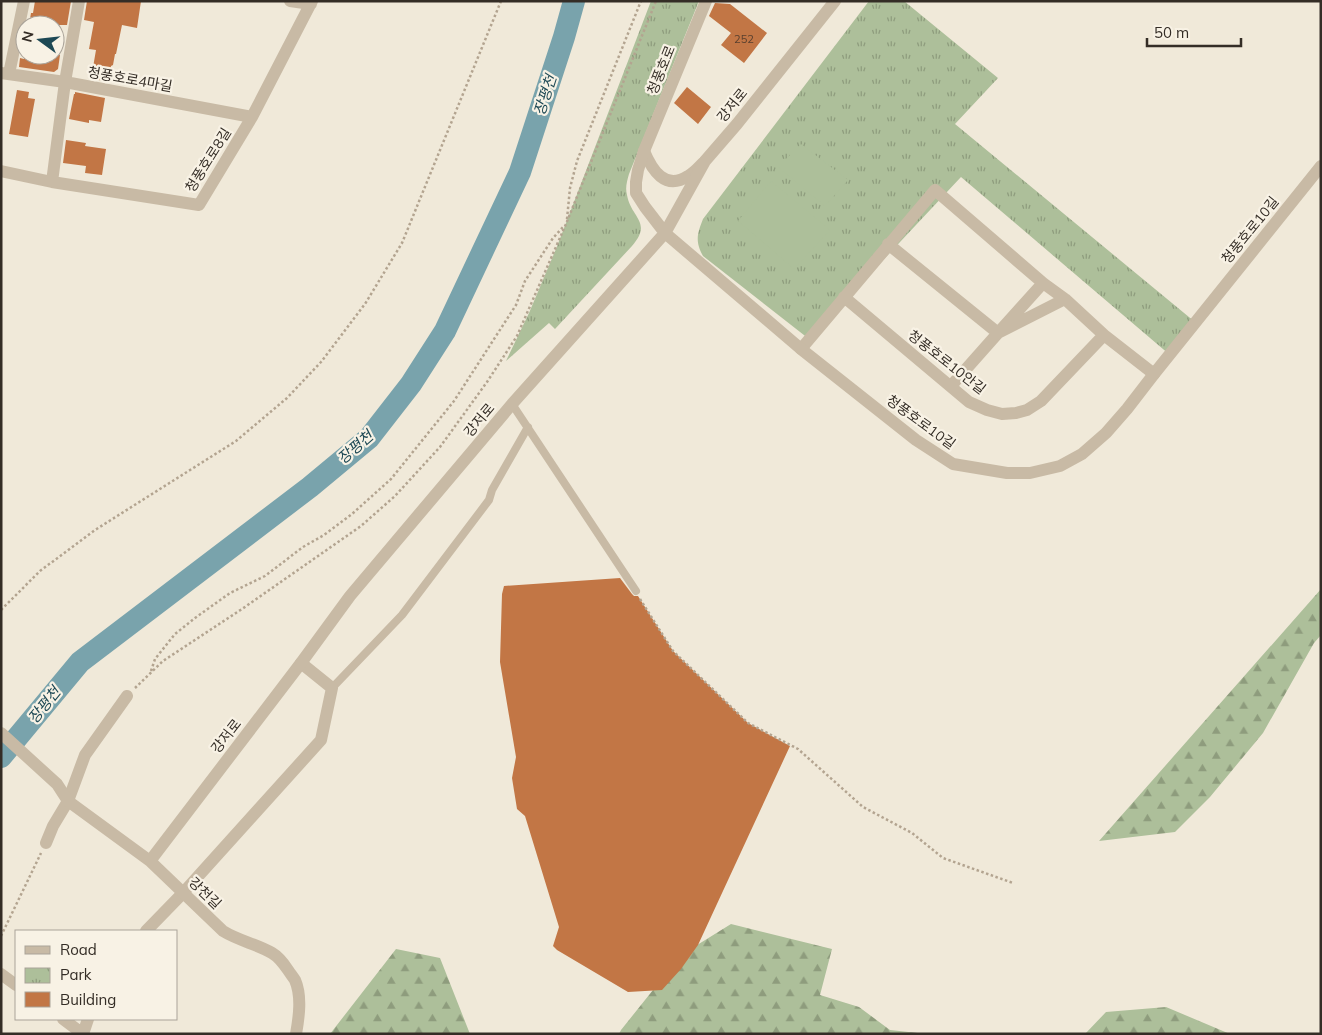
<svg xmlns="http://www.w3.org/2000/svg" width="1322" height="1035" viewBox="0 0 1322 1035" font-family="Mulish,'Noto Sans KR',sans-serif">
<defs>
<pattern id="forest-firs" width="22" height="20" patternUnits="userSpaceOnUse" patternTransform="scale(1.25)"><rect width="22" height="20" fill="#adbf9a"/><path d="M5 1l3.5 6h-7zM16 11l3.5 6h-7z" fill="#8e9c7d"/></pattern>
<pattern id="park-tufts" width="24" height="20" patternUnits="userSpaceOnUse" patternTransform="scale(1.25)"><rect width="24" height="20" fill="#adbf9a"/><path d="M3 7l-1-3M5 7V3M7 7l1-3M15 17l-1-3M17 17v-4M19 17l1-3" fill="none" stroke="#8e9c7d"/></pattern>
</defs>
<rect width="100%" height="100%" fill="#f0e9d9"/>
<path fill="url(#forest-firs)" d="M 1321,589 L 1321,635 L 1314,643 L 1263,733 L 1210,797 L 1175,832 L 1099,841 Z
M 731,924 L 832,949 L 820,995 L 859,1007 L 890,1030 L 927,1034 L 619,1034 L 621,1030 L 681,955 Z
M 396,949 L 440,958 L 470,1034 L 330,1034 Z
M 1166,1007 L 1230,1034 L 1085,1034 L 1106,1012 Z"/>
<path fill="url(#park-tufts)" d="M 651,1 L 699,1 L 629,174 C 627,181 625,188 627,195 C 631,218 653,222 632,246 L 555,329 L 549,323 L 506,361 L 529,313 L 556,249 Z
M 869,1 L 904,1 L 998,78 L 955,124 L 1195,322 L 1170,355 L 961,177 L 809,339 L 703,256 C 695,241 697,234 703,219 Z"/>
<path fill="#adbf9a" d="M 801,144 L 848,180 L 825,206 L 778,167 Z
M 771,181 L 830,230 L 794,269 L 738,221 Z"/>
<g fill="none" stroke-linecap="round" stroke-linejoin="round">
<path stroke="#79a3ac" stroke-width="22" d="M 1,757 L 80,662 L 310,487 L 369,438 L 411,384 L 445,331 L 520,172 L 564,37 L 574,1"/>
</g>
<path fill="#c27645" d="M 35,1 L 71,1 L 67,25 L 29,25 L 31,13 L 33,13 Z
M 87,1 L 141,1 L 137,28 L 122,25 L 116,54 L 115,54 L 113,65 L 111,66 L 110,73 L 108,72 L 106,81 L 91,79 L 96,50 L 89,49 L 94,22 L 84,20 Z
M 715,3 L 730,4 L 767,33 L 744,63 L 721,45 L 731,33 L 709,16 Z
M 24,55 L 60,55 L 58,69 L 54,72 L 19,67 L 20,58 L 24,59 Z
M 687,87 L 711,107 L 698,124 L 674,103 Z
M 17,90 L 29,92 L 28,98 L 35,99 L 28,137 L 9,134 Z
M 75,92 L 105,98 L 101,122 L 89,120 L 89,123 L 69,119 L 74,94 L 75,94 Z
M 66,140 L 86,143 L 85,146 L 106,149 L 102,175 L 85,173 L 86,166 L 63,163 Z
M 620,578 L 632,594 L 634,596 L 638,596 L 673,651 L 748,723 L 790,746 L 698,945 L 681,969 L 662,990 L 628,992 L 557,950 L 553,946 L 559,927 L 525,816 L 517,809 L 512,778 L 516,757 L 500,662 L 502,594 L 504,586 Z"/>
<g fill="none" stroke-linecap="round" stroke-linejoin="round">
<path stroke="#b3a490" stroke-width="2.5" stroke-dasharray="2.5 2.5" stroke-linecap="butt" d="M 567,219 L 570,188 L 577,161 L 641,1
M 640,599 L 673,651 L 748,723 L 798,749 L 863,807 L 912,833 L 943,858 L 1013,883
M 1,610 L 40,571 L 95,530 L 236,441 L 287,398 L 321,362 L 365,304 L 402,243 L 501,1
M 151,671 L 155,659 L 175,634 L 195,618 L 230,593 L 265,576 L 303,547 L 324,535 L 352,514 L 391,479 L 454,401 L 516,305 L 525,281 L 553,238 L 564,226
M 135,688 L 163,661 L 242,609 L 361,526 L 395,496 L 440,447 L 487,382 L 517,336 L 566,224 L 656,1
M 1,936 L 41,853"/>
<path stroke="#c8baa5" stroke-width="8" d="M 512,404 L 636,591
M 332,688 L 402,615 L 489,500 L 492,490 L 528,427"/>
<path stroke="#c8baa5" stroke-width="12" d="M 290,1 L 311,4
M 1,73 L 65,82 L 252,117
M 9,74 L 24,1
M 644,151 C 652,170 665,191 688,176 C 694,173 699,167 703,163
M 1,171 L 52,182 L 199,205 L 252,117 L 312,1
M 52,182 L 65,82 L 79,1
M 888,244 L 998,333 L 1043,283
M 844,297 L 969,402 L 987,410 L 1002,414 L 1016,413 L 1027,410 L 1041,401 L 1104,335
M 801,349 L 935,190 L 1043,283 L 1065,299 L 1104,335 L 1154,374
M 951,386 L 998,333 L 1065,299
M 46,843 L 53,826 L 68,801 L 85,755 L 127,696
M 146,931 L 183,893 L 321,740 L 332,688 L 301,663
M 1,974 L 16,985
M 63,1019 L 83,1034 L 88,1019"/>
<path stroke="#c8baa5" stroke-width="12" d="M 706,1 L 644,151 L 638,170 L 636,182 L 636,193 L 645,207 L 665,233 L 801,349 L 916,440 L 953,464 L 1007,473 L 1030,473 L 1060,466 L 1082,454 L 1106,433 L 1127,409 L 1154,374 L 1321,166
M 1,733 L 57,784 L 68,801 L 150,861 L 223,931 C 239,941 257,944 272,953 C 279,957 284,964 288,970 C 290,973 293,977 295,980 C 302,996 299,1017 296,1034
M 150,861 L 301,663 L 350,596 L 512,404 L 665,233 L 705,161 L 737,124 L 835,1"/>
</g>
<g text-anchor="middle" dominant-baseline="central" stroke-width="4.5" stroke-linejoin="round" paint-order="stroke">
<g font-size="11" fill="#583f2e">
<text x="744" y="39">252</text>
</g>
<g font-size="14" fill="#342d26" stroke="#f8f2e5">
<text transform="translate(661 70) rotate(-68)">청풍호로</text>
<text transform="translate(130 79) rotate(10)">청풍호로4마길</text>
<text transform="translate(732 105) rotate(-51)">강저로</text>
<text transform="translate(208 160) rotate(-58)">청풍호로8길</text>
<text transform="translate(1250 230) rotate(-51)">청풍호로10길</text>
<text transform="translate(947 362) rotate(38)">청풍호로10안길</text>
<text transform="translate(479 420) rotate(-50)">강저로</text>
<text transform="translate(921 422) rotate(36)">청풍호로10길</text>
<text transform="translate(226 736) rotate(-52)">강저로</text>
<text transform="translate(205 893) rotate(44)">강천길</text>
</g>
<g font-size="15" font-style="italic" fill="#1d4854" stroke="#f8f2e5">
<text transform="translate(545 95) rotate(-72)">장평천</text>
<text transform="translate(355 447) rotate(-41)">장평천</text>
<text transform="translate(44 705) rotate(-51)">장평천</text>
</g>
</g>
<rect width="1322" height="1035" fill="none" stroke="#342d26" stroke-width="5"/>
<rect x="15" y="930" width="162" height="90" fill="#f8f2e5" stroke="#aaa399"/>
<rect x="25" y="946" width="25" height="8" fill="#c8baa5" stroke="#aaa399"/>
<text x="60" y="955" font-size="15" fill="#342d26">Road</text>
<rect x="25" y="968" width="25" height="15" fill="url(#park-tufts)" stroke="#aaa399"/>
<text x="60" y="980" font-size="15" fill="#342d26">Park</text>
<rect x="25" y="992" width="25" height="15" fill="#c27645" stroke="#aaa399"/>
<text x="60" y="1005" font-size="15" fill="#342d26">Building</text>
<g transform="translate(40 40) rotate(285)"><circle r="24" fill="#f8f2e5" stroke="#aaa399"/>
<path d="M0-4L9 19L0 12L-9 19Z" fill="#1d4854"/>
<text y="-8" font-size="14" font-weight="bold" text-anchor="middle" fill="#342d26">N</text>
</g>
<path d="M1147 38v8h94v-8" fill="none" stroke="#342d26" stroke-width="2.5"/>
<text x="1154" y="38" font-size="15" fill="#342d26" stroke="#f8f2e5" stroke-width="4" paint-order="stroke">50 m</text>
</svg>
